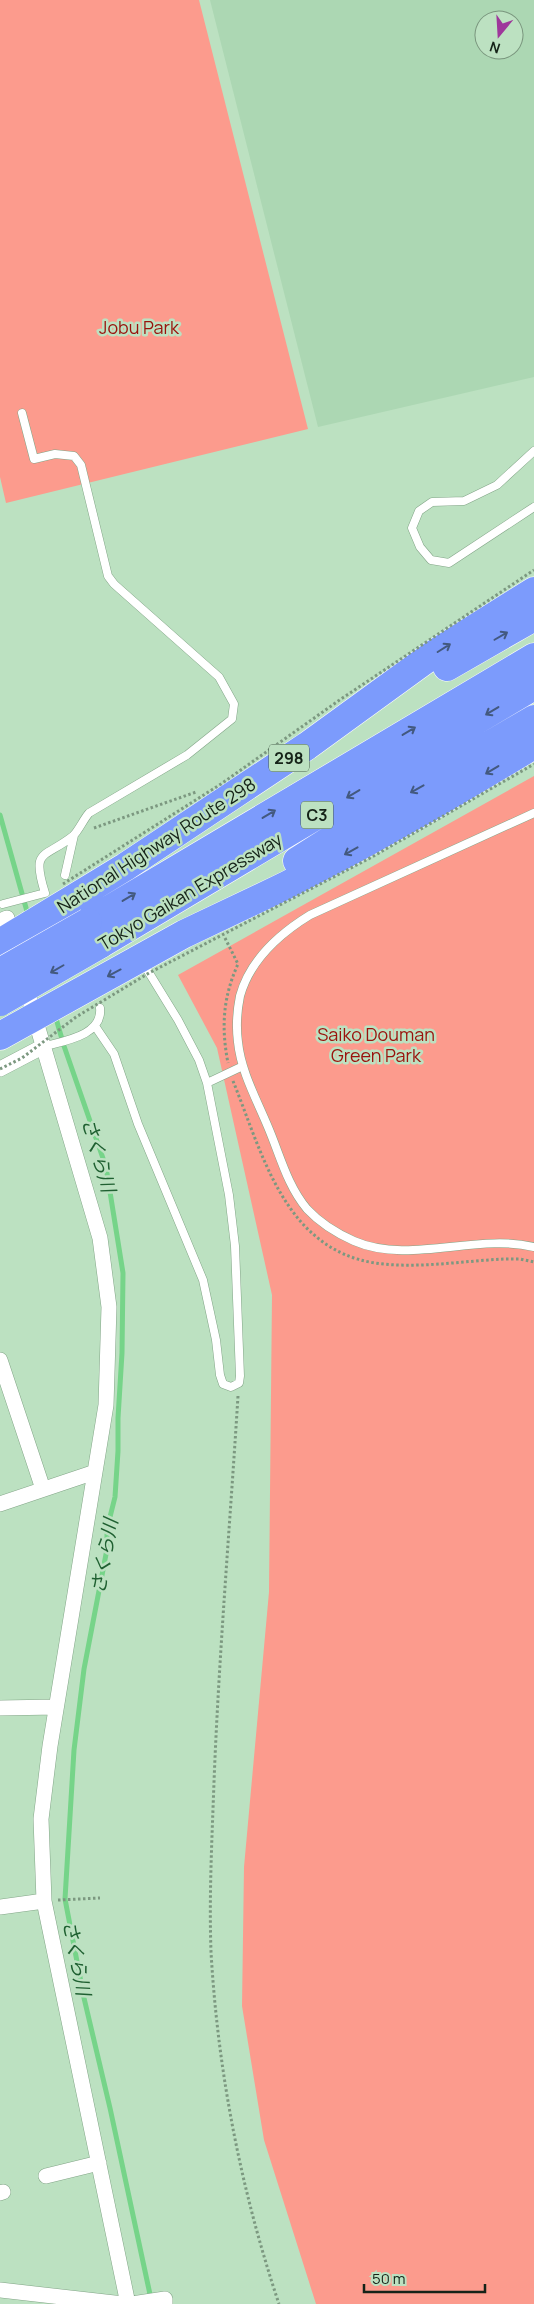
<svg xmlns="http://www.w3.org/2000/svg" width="534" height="2304" viewBox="0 0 534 2304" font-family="Manrope,'Noto Sans JP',sans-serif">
<rect width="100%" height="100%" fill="#bce1c1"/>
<path fill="#acd7b3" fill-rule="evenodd" d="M 210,0 L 534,0 L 534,377 L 318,427 ZM 484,20 L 514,20 L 514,50 L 484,50 Z"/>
<path fill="#fc9b8d" d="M 0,0 L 199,0 L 308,429 L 6,503 L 0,477 Z
M 534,776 L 534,2304 L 316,2304 L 264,2140 L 242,2006 L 244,1867 L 269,1592 L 272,1295 L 217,1048 L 178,975 Z"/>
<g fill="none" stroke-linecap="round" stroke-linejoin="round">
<path stroke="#76d489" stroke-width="5" d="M 0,815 L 28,915
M 55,1015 L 64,1046 L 106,1167 L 123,1273 L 122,1353 L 118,1418 L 118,1451 L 115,1497 L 107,1529 L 107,1549 L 84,1669 L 74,1750 L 65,1899 L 84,1998 L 110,2108 L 151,2299"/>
<g stroke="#82a587" stroke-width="9">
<path id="lane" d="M 534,451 L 497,485 L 464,501 L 432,502 L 419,511 L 412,528 L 420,547 L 431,560 L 449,563 L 534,507
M 534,813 L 310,915 C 279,934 250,960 240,996 C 237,1011 236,1027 238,1042 C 241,1072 257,1100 268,1127 C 280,1155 287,1185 307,1209 C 320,1223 336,1233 354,1241 C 409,1265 477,1233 534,1247
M 65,875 L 74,835
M 3,904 L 45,893 C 31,848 44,859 73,836 C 79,830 83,820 89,813 L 187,755 L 232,719 L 234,704 L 219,677 L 114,584 L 108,576 L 81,465 L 74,456 L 55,454 L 34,459 L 22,413
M 95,1026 L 114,1054 L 138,1124 L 203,1280 L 216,1340 L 220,1375 L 223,1384 L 231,1387 L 239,1383 L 240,1376 L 235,1246 L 229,1195 L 207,1083 L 199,1060 L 178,1020 L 143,963
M 42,1047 C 63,1041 103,1036 100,1008
M 207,1083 L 243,1066"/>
</g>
<g stroke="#82a587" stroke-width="16">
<path id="street" d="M 0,921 L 7,918 L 13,942
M 24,981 L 100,1238 L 109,1307 L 106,1405 L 50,1746 L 41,1819 L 44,1901 L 128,2304
M 0,1069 L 42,1047
M 0,1360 L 43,1489
M 0,1504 L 95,1472
M 0,1708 L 56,1707
M 0,1907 L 44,1901
M 46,2176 L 99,2163
M 0,2193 L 3,2192
M 0,2290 L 123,2304
M 132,2304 L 165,2299 L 165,2304"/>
</g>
<g stroke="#fff" stroke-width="29">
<path id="highway" d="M 447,667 L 534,617
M 297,861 L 360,821 L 534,719
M 88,922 L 534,657
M 0,943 L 125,867 L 307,746 L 435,653 L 534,591
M 99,945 L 534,686
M 0,1036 L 184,934 L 287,885 L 346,854 L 429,808 L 534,745"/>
</g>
<path stroke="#7c9880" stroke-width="3" stroke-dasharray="2.5 2.5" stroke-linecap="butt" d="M 94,828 L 196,792
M 225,938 L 238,964 C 223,997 221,1027 228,1063
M 233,1081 C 262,1152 284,1249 375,1263 C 417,1269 462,1261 504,1259 L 520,1259 L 534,1262
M 238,1396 C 230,1525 219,1653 214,1782 C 212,1839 209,1895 211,1952 C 218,2073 241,2190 279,2304
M 58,1900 L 100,1898"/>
<use href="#lane" stroke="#fff" stroke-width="8"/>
<use href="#street" stroke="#fff" stroke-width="15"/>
<use href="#highway" stroke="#7c9bfc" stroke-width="28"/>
<g stroke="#fff" stroke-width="29" stroke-linecap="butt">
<path id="highway-bridge" d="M 0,972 L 88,922
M 0,1002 L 99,945"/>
</g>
<path stroke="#7c9880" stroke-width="3" stroke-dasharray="2.5 2.5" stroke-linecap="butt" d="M 63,884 L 221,784 L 341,699 L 534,570
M 0,1069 L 22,1058 L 76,1017 L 149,973 L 372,857 L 534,764"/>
<use href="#highway-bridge" stroke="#7c9bfc" stroke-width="28"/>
</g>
<defs><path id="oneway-shaft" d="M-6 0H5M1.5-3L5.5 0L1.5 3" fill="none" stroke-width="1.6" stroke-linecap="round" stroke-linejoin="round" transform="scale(1.25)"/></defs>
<g stroke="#43597f">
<use href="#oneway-shaft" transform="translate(501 636) rotate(-30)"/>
<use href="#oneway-shaft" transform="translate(444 648) rotate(-32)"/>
<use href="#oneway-shaft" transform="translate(492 711) rotate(149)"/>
<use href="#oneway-shaft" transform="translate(409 731) rotate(-31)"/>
<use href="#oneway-shaft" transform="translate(492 770) rotate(149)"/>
<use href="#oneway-shaft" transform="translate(417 789) rotate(151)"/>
<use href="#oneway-shaft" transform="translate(353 794) rotate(149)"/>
<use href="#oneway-shaft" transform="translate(269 814) rotate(-31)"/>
<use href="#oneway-shaft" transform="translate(351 851) rotate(151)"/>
<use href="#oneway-shaft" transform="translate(129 897) rotate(-31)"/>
<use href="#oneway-shaft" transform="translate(57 969) rotate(150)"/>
<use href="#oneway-shaft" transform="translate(114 973) rotate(152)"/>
</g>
<g text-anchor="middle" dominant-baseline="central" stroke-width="5" stroke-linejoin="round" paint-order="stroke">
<g fill="#bce1c1" stroke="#475c4b" stroke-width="1">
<rect x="269" y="744.5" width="40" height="27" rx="4"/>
<rect x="301" y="801.5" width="32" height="27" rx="4"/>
</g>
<g font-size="16" font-weight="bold" fill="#152318">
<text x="289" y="758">298</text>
<text x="317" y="815">C3</text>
</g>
<g font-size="18" fill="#9a120c" stroke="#bce1c1">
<text x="139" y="327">Jobu Park</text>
<text x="376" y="1034">Saiko Douman<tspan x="376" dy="21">Green Park</tspan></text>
</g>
<g font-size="18" fill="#152318" stroke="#bce1c1">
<text transform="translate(156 845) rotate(-33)">National Highway Route 298</text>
<text transform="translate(190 891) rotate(-31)">Tokyo Gaikan Expressway</text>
</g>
<g font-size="19" font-style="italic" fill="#1f6031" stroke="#bce1c1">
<text transform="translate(99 1155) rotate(74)">さくら川</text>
<text transform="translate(104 1556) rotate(-80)">さくら川</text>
<text transform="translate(77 1958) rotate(79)">さくら川</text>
</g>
</g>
<g transform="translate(499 35) rotate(198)"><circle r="24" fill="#bce1c1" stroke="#79957d"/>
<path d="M0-4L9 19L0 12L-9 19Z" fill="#9e379b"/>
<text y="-8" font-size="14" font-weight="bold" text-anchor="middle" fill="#152318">N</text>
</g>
<path d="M364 2284v8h121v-8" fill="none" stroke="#152318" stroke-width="2.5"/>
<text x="372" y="2284" font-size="15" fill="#152318" stroke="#bce1c1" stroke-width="4" paint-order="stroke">50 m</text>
</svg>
